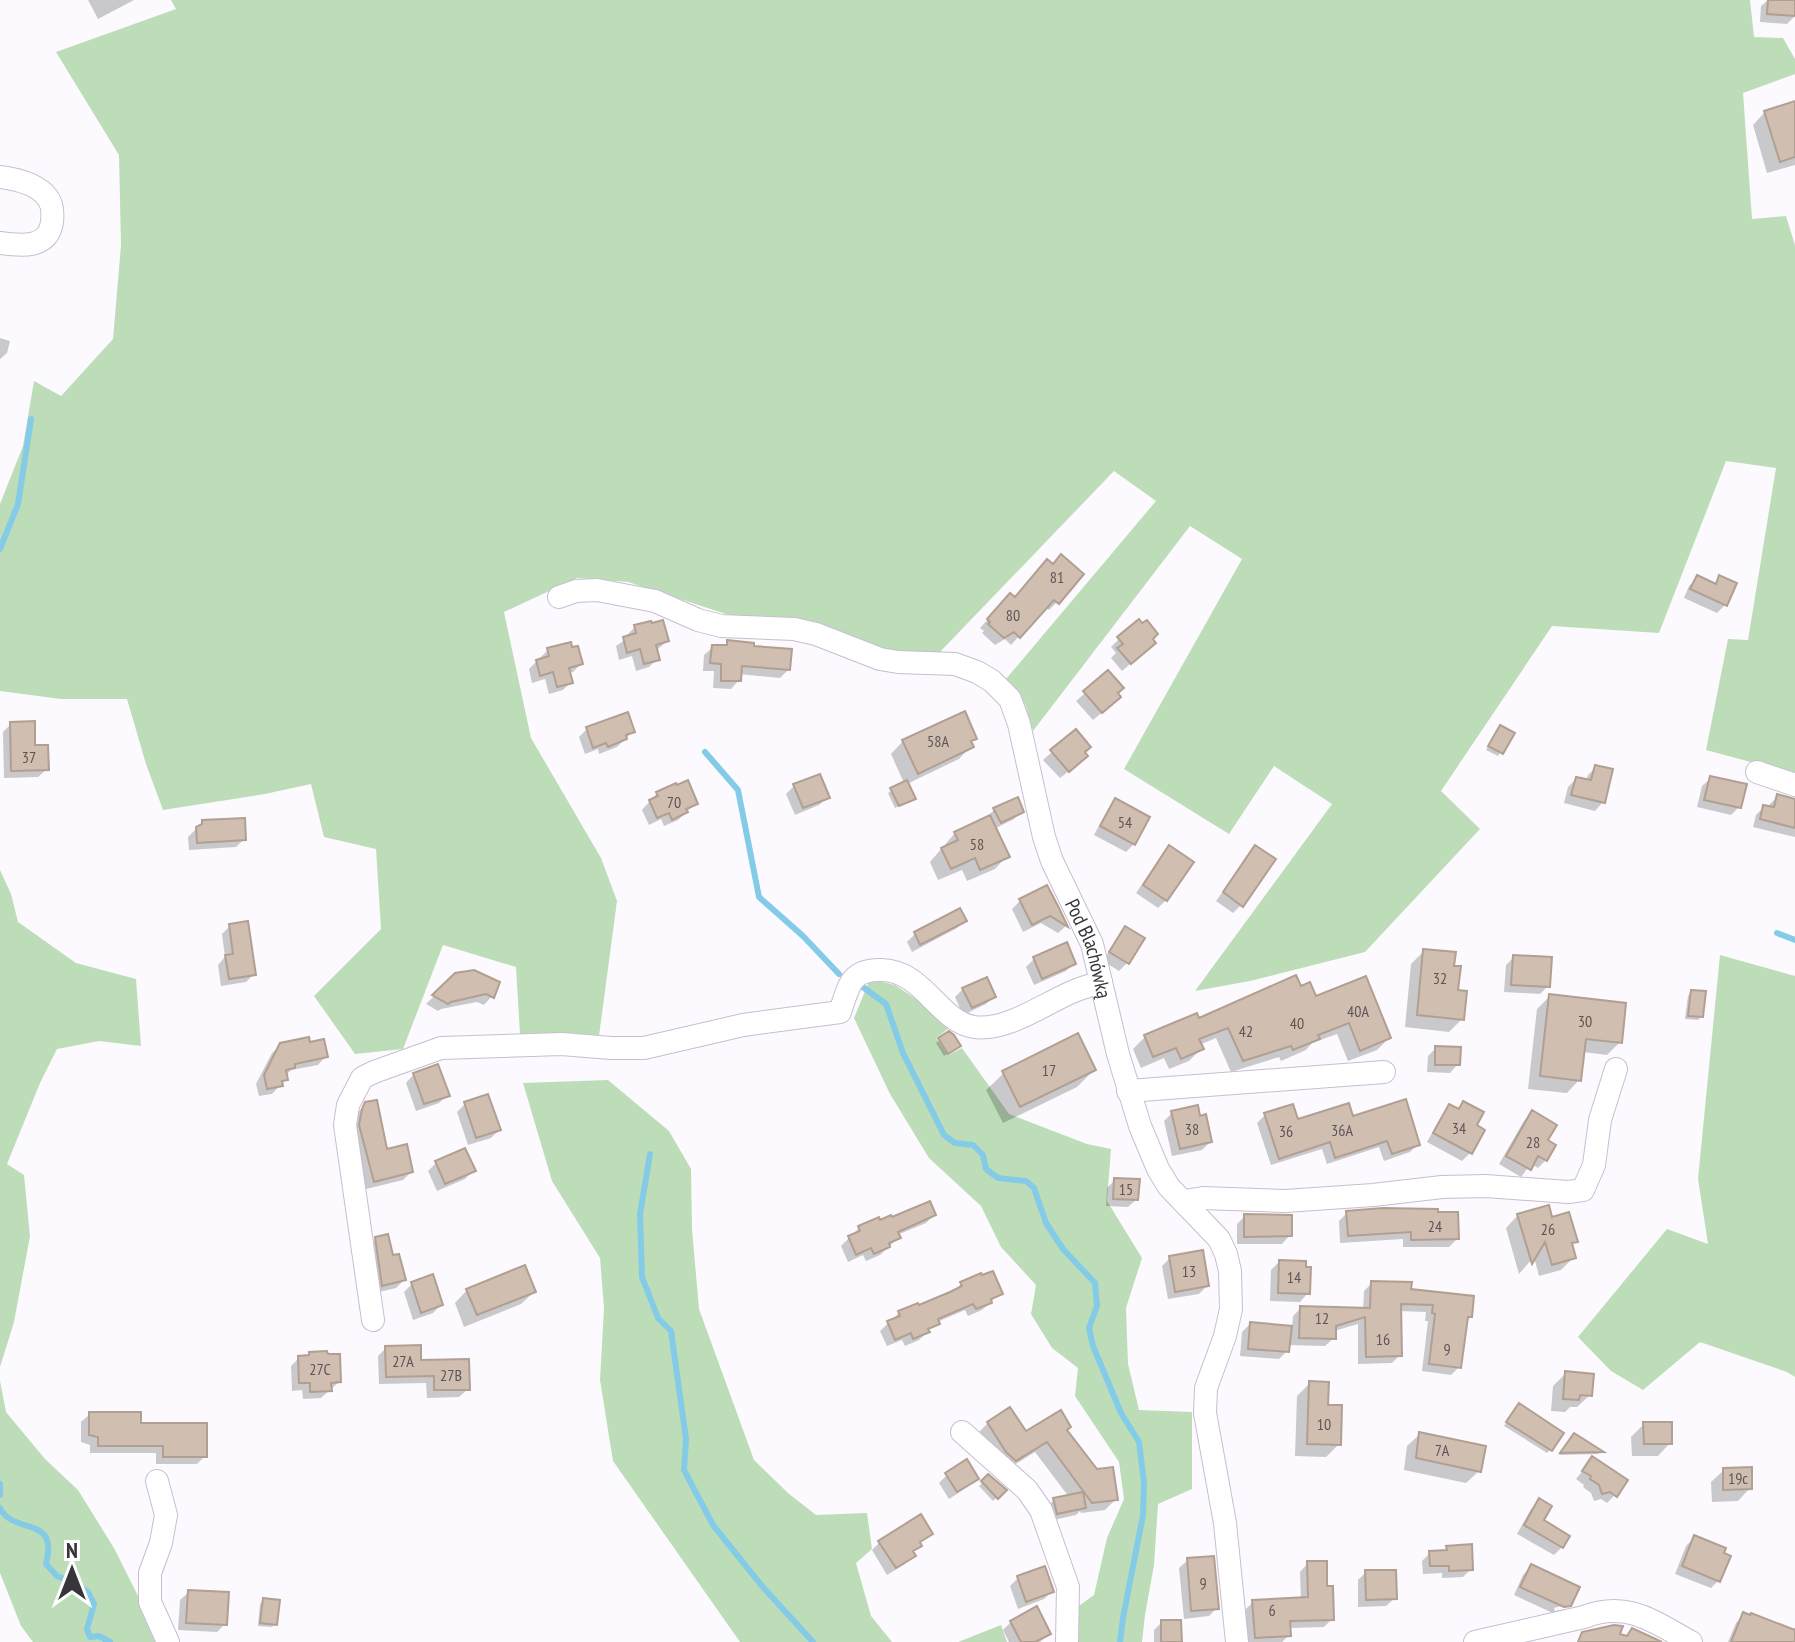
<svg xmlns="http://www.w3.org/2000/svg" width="1795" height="1642" viewBox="0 0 1795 1642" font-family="'PT Sans Narrow',sans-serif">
<rect width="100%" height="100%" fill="#fcfafe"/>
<path fill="#bdddb8" d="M 171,0 L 1750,0 L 1754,37 L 1783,38 L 1795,59 L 1795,74 L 1743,93 L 1752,219 L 1786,216 L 1795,245 L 1795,774 L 1706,750 L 1728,639 L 1748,640 L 1776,468 L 1726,461 L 1659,633 L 1552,626 L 1441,791 L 1480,829 L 1365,952 L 1250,981 L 1195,991 L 1332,804 L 1274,766 L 1229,834 L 1124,769 L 1242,559 L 1190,526 L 1033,731 L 1025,704 L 1006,679 L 1156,501 L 1114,471 L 938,654 L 889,652 L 810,621 L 729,615 L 628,582 L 577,578 L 504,612 L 531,738 L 601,858 L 617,901 L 599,1036 L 520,1034 L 516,967 L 443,945 L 403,1049 L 355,1054 L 314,996 L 381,929 L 376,849 L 324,837 L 311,784 L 265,794 L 163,810 L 146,764 L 127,699 L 61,699 L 0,691 L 0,504 L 23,446 L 34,381 L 61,396 L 113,339 L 121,245 L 119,155 L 56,52 L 176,9 Z
M 0,870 L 11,894 L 18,922 L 76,963 L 136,979 L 141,1046 L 99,1041 L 57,1049 L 40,1083 L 7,1164 L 24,1175 L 30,1236 L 14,1322 L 0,1367 Z
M 1720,955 L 1795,976 L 1795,1377 L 1787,1372 L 1700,1342 L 1643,1390 L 1611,1371 L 1578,1337 L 1667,1229 L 1708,1244 L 1698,1179 Z
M 870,979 L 895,985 L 937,1013 L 948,1029 L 936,1038 L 948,1055 L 962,1048 L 1009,1114 L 1087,1144 L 1111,1149 L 1107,1201 L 1142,1258 L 1126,1308 L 1128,1364 L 1139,1410 L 1192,1412 L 1192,1489 L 1158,1504 L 1154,1565 L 1145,1615 L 1142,1642 L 1079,1642 L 1076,1608 L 1094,1595 L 1107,1538 L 1124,1499 L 1119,1462 L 1075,1396 L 1078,1368 L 1052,1348 L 1031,1314 L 1036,1285 L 1001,1247 L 981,1206 L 929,1158 L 890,1094 L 854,1018 Z
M 608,1080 L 669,1131 L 691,1169 L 692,1229 L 699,1309 L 754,1460 L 788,1493 L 816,1515 L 867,1513 L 872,1549 L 856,1563 L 871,1616 L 892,1642 L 740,1642 L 613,1461 L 600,1380 L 604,1308 L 600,1258 L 552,1181 L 523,1083 Z
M 0,1381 L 6,1412 L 45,1459 L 78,1490 L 114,1548 L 150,1620 L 157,1642 L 33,1642 L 21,1626 L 0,1573 Z
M 1001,1625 L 1007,1642 L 958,1642 Z"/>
<path fill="#0003" d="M 88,0 L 134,0 L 98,19 Z
M 1768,0 L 1795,0 L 1795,16 L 1787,24 L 1760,22 L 1761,6 Z
M 1765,112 L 1795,117 L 1795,165 L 1767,173 L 1753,125 Z
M 0,338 L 10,341 L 7,353 L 0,359 Z
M 1040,570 L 1057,602 L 1049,610 L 1045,607 L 1011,645 L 1005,639 L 995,645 L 982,633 L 984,631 L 980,628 L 1002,604 L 1014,600 Z
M 1697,578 L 1713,585 L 1720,578 L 1725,605 L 1717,613 L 1684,598 L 1689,586 Z
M 635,627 L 667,641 L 658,649 L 655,650 L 657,659 L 649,667 L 636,671 L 632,656 L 619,660 L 616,646 L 628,638 L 627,635 Z
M 1119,639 L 1145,651 L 1122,671 L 1111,658 L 1116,653 L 1111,647 Z
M 728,642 L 788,670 L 780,678 L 739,674 L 739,680 L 731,689 L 713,688 L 714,671 L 703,671 L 704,655 L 713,647 L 723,647 Z
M 548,650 L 581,664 L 573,672 L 568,673 L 571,682 L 563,690 L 549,694 L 545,679 L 532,683 L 529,669 L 537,661 L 541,660 L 540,658 Z
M 1108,673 L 1116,694 L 1111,705 L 1093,720 L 1076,701 Z
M 11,724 L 33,747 L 47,769 L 38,777 L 4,778 L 3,732 Z
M 587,729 L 633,731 L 617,747 L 599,754 L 598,749 L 585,754 L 579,737 Z
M 1497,731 L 1512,734 L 1498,756 L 1486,750 Z
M 1075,732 L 1083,753 L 1078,764 L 1060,778 L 1043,760 Z
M 975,738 L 970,743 L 971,746 L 959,759 L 907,784 L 914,798 L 895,808 L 888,793 L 904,783 L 891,754 L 903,741 Z
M 1596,767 L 1603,802 L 1595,811 L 1564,803 L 1568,787 L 1576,779 L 1586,781 L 1588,775 Z
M 1711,778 L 1739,807 L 1731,815 L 1697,807 L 1702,786 Z
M 794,786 L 828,797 L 819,805 L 795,815 L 786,794 Z
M 657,793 L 696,803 L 678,820 L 664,826 L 661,819 L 649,825 L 642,810 Z
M 1778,796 L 1795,800 L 1795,837 L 1753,827 L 1756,815 L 1764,807 L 1768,808 L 1770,804 Z
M 1116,801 L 1134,844 L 1126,852 L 1094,835 L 1108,809 Z
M 994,810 L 1022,811 L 1014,819 L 994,829 L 1007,856 L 995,869 L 967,881 L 962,870 L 938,880 L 930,862 L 955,833 L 986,818 Z
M 203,822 L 244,839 L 236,847 L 189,850 L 188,837 Z
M 1169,848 L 1166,900 L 1158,908 L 1136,893 L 1161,856 Z
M 1256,848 L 1241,905 L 1233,913 L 1216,901 L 1248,856 Z
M 1046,887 L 1066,926 L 1058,933 L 1041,923 L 1023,932 L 1012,909 L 1020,901 Z
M 960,910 L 965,920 L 957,928 L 912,952 L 907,942 L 915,934 Z
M 230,926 L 254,974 L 246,982 L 221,986 L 218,965 L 225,957 L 222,934 Z
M 1126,929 L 1127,963 L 1119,971 L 1103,961 L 1118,937 Z
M 1424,951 L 1452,968 L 1462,1019 L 1449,1032 L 1405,1027 L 1411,964 Z
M 1514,957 L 1548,986 L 1540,994 L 1504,992 L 1506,965 Z
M 1034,959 L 1074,963 L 1066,971 L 1034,985 L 1026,967 Z
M 456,975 L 492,996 L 484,1005 L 477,1002 L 441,1009 L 438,1011 L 426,1004 Z
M 1300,988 L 1315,999 L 1389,1038 L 1377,1050 L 1348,1061 L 1337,1034 L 1312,1043 L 1306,1050 L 1281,1061 L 1279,1057 L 1231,1072 L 1216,1038 L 1199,1045 L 1201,1049 L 1189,1061 L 1169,1069 L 1164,1058 L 1141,1068 L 1133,1049 L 1145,1037 L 1196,1016 L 1198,1021 Z
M 963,989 L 994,996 L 986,1004 L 963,1015 L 955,997 Z
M 1691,992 L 1702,1016 L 1698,1020 L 1685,1019 L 1688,996 Z
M 1550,996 L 1620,1042 L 1607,1055 L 1583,1052 L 1579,1080 L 1567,1093 L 1528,1089 L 1537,1009 Z
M 939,1040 L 956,1049 L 944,1056 L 936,1043 Z
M 308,1044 L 326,1056 L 318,1065 L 291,1070 L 285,1076 L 286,1079 L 272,1094 L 259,1096 L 256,1084 L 272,1053 L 281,1045 Z
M 1436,1048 L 1458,1064 L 1450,1073 L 1427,1072 L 1428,1056 Z
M 1094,1070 L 1077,1087 L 1003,1123 L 986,1090 L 1004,1073 Z
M 414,1074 L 447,1095 L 439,1103 L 416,1111 L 406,1083 Z
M 1464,1103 L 1474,1126 L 1483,1131 L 1470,1153 L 1462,1161 L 1427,1142 L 1442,1115 L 1450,1107 L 1457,1110 Z
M 366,1104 L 385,1151 L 411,1172 L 403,1180 L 366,1189 L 352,1134 L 358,1112 Z
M 465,1104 L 499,1130 L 491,1138 L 468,1145 L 457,1112 Z
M 1172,1113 L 1210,1142 L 1202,1150 L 1172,1156 L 1164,1121 Z
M 1532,1113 L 1546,1141 L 1546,1160 L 1538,1168 L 1531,1164 L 1521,1177 L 1499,1164 L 1524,1121 Z
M 1265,1115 L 1297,1122 L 1352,1119 L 1418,1144 L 1410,1152 L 1384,1161 L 1379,1147 L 1327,1164 L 1322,1149 L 1271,1165 L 1257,1123 Z
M 436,1163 L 473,1171 L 465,1179 L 437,1191 L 428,1171 Z
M 1115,1180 L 1137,1199 L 1128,1207 L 1106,1206 L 1107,1188 Z
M 1347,1213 L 1457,1239 L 1449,1247 L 1403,1247 L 1403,1239 L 1340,1243 L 1339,1221 Z
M 934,1215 L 926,1223 L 897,1235 L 898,1238 L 880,1255 L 866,1261 L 863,1255 L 848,1262 L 841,1246 L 859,1228 L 879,1223 Z
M 1518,1215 L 1551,1220 L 1575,1241 L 1571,1246 L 1574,1257 L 1561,1270 L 1539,1276 L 1534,1257 L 1519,1274 L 1506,1228 Z
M 1245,1216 L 1290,1235 L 1282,1244 L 1237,1244 L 1237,1224 Z
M 376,1239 L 392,1258 L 404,1280 L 396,1288 L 375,1293 L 368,1247 Z
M 1170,1258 L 1207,1286 L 1199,1294 L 1168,1299 L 1162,1266 Z
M 1279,1262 L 1308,1293 L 1300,1302 L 1270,1301 L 1271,1270 Z
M 1372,1283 L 1409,1291 L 1470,1316 L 1465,1322 L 1459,1367 L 1451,1375 L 1422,1371 L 1428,1321 L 1425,1321 L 1426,1312 L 1399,1311 L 1400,1355 L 1392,1363 L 1358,1364 L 1358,1324 L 1334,1331 L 1334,1338 L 1325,1346 L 1288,1345 L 1287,1351 L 1279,1359 L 1240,1356 L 1242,1332 L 1250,1324 L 1292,1328 L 1293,1316 L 1301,1308 L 1363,1310 L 1364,1291 Z
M 412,1284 L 441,1305 L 433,1313 L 413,1320 L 404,1292 Z
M 961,1284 L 1000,1293 L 982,1310 L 968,1316 L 965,1310 L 937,1322 L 919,1340 L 905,1346 L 902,1340 L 887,1346 L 880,1331 L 899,1313 L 917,1305 L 918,1308 L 953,1292 Z
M 467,1290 L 534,1292 L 521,1304 L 464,1327 L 455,1303 Z
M 386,1348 L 419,1362 L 468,1389 L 459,1397 L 427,1398 L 426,1383 L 379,1384 L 378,1356 Z
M 310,1354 L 339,1382 L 321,1398 L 303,1399 L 302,1390 L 292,1391 L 291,1366 L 299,1358 L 306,1358 Z
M 1566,1373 L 1590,1395 L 1577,1407 L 1570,1407 L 1565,1412 L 1551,1411 L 1553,1386 Z
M 1310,1383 L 1326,1407 L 1339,1444 L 1326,1457 L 1295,1456 L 1297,1396 Z
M 1515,1409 L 1550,1450 L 1547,1453 L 1504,1426 Z
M 1010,1410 L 1025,1434 L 1065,1431 L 1116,1499 L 1105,1510 L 1081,1513 L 1080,1511 L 1076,1515 L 1049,1521 L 1046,1508 L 1054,1500 L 1069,1497 L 1035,1452 L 1004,1471 L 977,1434 L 988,1423 Z
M 90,1414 L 139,1425 L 205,1456 L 197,1464 L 156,1464 L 156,1453 L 90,1453 L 90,1445 L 81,1442 L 81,1422 Z
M 1644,1424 L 1670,1443 L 1658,1456 L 1632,1456 L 1631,1437 Z
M 1420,1434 L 1479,1471 L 1466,1483 L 1404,1470 L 1407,1446 Z
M 1571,1439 L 1601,1452 L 1598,1454 L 1559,1455 Z
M 1592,1459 L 1615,1495 L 1607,1503 L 1601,1499 L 1594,1501 L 1591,1493 L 1583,1487 L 1584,1485 L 1576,1479 Z
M 1724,1470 L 1750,1488 L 1738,1501 L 1712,1502 L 1711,1482 Z
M 947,1475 L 977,1478 L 969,1486 L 949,1499 L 939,1483 Z
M 988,1477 L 1004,1491 L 993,1501 L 979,1486 Z
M 1539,1501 L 1542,1521 L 1562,1547 L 1554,1555 L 1517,1534 L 1531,1509 Z
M 931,1534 L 919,1544 L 919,1545 L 912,1553 L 913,1556 L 905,1564 L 887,1575 L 872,1550 L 880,1542 Z
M 1694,1538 L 1719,1580 L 1711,1588 L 1675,1574 L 1686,1546 Z
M 1447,1548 L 1471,1569 L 1463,1577 L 1442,1578 L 1442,1573 L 1423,1574 L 1422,1561 L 1430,1553 L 1442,1553 Z
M 1188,1560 L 1217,1608 L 1209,1616 L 1184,1619 L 1179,1568 Z
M 1308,1563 L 1325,1588 L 1332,1619 L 1324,1627 L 1289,1628 L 1289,1635 L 1282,1642 L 1247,1642 L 1245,1610 L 1253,1602 L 1301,1600 L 1300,1572 Z
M 1532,1566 L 1568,1604 L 1554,1608 L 1555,1611 L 1565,1609 L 1561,1613 L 1555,1614 L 1514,1595 L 1523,1575 Z
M 1366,1572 L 1395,1598 L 1386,1606 L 1358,1607 L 1358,1580 Z
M 1018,1578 L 1052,1591 L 1044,1599 L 1018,1609 L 1010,1586 Z
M 189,1592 L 225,1624 L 217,1632 L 178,1630 L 180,1600 Z
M 264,1600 L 275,1624 L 272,1627 L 258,1626 L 260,1604 Z
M 1744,1615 L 1792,1631 L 1795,1627 L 1795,1642 L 1728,1642 L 1736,1623 Z
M 1011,1622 L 1049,1633 L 1040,1642 L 1009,1642 L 1003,1630 Z
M 1162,1622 L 1179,1642 L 1154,1642 L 1154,1630 Z"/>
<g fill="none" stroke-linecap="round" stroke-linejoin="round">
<path stroke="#84cbe8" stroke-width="6" d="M 0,549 L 18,504 L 31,419
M 705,752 L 738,790 L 759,897 L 803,936 L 839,974
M 1777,933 L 1795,940
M 860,985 L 886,1004 L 903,1053 L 944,1135 L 955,1143 L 973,1145 L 983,1155 L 986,1169 L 998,1178 L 1026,1181 L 1034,1188 L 1046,1223 L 1063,1249 L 1095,1283 L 1097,1306 L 1089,1328 L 1093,1346 L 1121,1413 L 1139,1442 L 1144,1483 L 1143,1515 L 1123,1618 L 1120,1642
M 650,1154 L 640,1214 L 642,1277 L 658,1318 L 671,1331 L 686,1439 L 684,1470 L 713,1525 L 762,1586 L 813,1642
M 0,1484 L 0,1495
M 0,1508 C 14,1536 59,1514 46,1564 L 57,1576 L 72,1582 L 88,1592 L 94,1604 L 87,1629 L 90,1637 L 99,1636 L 110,1642"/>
</g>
<path fill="#d0beb1" stroke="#b19f92" stroke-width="2" d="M 1768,0 L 1795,0 L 1795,16 L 1767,14 Z
M 1795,101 L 1795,157 L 1780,162 L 1764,111 Z
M 1061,554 L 1084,574 L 1059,604 L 1054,600 L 1020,638 L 1014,632 L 1004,638 L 988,624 L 990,622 L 987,619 L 1010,593 L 1015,597 L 1047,559 L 1053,564 Z
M 1697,575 L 1716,584 L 1719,575 L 1737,583 L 1727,606 L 1690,589 Z
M 1139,619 L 1142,623 L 1147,620 L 1158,634 L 1153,639 L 1156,643 L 1131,664 L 1117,648 L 1123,644 L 1117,637 Z
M 663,620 L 669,641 L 656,645 L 660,660 L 644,664 L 640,649 L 627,653 L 623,637 L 636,633 L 634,625 L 651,621 L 652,623 Z
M 727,640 L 754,643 L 754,646 L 792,649 L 790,670 L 742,666 L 741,681 L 721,681 L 721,664 L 710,663 L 712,645 L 727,645 Z
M 571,642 L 572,647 L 578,646 L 583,664 L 569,668 L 573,683 L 557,687 L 553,672 L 540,676 L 536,660 L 549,656 L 547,648 Z
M 1108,670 L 1124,688 L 1118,693 L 1121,697 L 1102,713 L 1083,691 Z
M 965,711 L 977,739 L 971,741 L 974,747 L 918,774 L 902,740 Z
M 628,712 L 635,732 L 626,735 L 627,739 L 608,747 L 606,743 L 593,748 L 586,727 Z
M 35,721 L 35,745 L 48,745 L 49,770 L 11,771 L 10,722 Z
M 1500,725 L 1515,733 L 1503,754 L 1488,746 Z
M 1076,729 L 1091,747 L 1085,752 L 1088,756 L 1069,772 L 1050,750 Z
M 1595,765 L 1613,769 L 1605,803 L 1571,795 L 1576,777 L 1591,780 Z
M 820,774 L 830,798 L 803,808 L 793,784 Z
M 1710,776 L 1747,784 L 1741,808 L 1704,800 Z
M 688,780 L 698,804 L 686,809 L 688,812 L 672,820 L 669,813 L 657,818 L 649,800 L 658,796 L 656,792 L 676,783 L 677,785 Z
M 907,780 L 916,799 L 899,806 L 890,788 Z
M 1777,794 L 1795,799 L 1795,828 L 1760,819 L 1763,805 L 1774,807 Z
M 1018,797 L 1024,812 L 1001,823 L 993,808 Z
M 1115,798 L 1150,817 L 1135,845 L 1100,826 Z
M 990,815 L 1010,857 L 980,870 L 975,858 L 951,869 L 941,848 L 958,840 L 954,832 Z
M 245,818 L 246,840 L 197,843 L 196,827 L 202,824 L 202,820 Z
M 1169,845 L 1194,862 L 1167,901 L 1143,885 Z
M 1255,845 L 1276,859 L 1243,907 L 1223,892 Z
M 1047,885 L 1058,906 L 1068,927 L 1050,916 L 1032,925 L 1019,899 Z
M 960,908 L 967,921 L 920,945 L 914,932 Z
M 248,921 L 256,975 L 229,979 L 225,955 L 233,954 L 229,924 Z
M 1125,926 L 1145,938 L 1129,964 L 1109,952 Z
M 1067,942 L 1076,964 L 1042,979 L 1033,957 Z
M 1423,949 L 1456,952 L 1454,966 L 1461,966 L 1458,990 L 1467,991 L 1464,1020 L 1417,1015 Z
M 1513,955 L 1552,957 L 1550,987 L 1511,985 Z
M 474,970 L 500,982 L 494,998 L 486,994 L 451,1002 L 448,1004 L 432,995 L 455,973 Z
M 1296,975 L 1301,986 L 1310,982 L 1316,996 L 1366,976 L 1391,1038 L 1360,1051 L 1349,1023 L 1318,1035 L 1320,1039 L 1293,1050 L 1291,1046 L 1243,1061 L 1228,1028 L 1199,1039 L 1204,1049 L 1181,1059 L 1176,1048 L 1153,1057 L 1144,1035 L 1197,1013 L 1199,1018 Z
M 987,977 L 996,997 L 972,1008 L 962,988 Z
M 1691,990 L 1706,991 L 1703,1017 L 1688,1016 Z
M 1549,994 L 1626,1003 L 1622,1043 L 1586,1039 L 1581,1081 L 1540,1076 Z
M 949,1031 L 954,1035 L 961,1046 L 948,1054 L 938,1038 Z
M 1078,1033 L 1096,1070 L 1020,1107 L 1002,1071 Z
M 309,1037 L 310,1042 L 324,1039 L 328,1057 L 295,1064 L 295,1068 L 286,1070 L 288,1080 L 282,1081 L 283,1086 L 267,1089 L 264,1075 L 280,1043 Z
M 1435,1046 L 1461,1047 L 1460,1065 L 1435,1065 Z
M 438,1064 L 450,1096 L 424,1104 L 413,1073 Z
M 488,1094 L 501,1130 L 476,1138 L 464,1102 Z
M 1406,1099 L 1420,1145 L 1392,1154 L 1387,1141 L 1335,1158 L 1330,1142 L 1279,1159 L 1264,1113 L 1293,1104 L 1298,1119 L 1349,1103 L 1353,1116 Z
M 377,1100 L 387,1149 L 407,1144 L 413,1172 L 374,1182 L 359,1125 L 362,1109 L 365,1102 Z
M 1463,1101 L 1484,1112 L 1477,1125 L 1485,1130 L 1472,1154 L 1433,1133 L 1449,1104 L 1459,1109 Z
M 1198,1105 L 1200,1116 L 1206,1114 L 1212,1142 L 1180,1149 L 1171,1111 Z
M 1532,1110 L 1557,1125 L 1548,1140 L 1556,1145 L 1547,1161 L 1538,1156 L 1531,1170 L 1506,1156 Z
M 465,1148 L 476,1171 L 445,1184 L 435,1161 Z
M 1114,1178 L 1140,1179 L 1138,1200 L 1113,1199 Z
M 930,1201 L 936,1215 L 898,1232 L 901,1238 L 889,1243 L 890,1247 L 874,1254 L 871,1248 L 856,1255 L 848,1236 L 860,1231 L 858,1226 L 879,1217 L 880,1220 L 891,1215 L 892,1217 Z
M 1549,1205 L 1552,1217 L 1569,1212 L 1578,1242 L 1572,1243 L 1576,1258 L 1552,1265 L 1545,1242 L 1532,1264 L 1517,1214 Z
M 1383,1208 L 1438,1209 L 1438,1212 L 1458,1212 L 1459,1239 L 1411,1240 L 1411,1232 L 1348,1236 L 1346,1211 Z
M 1244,1214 L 1292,1215 L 1292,1236 L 1244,1237 Z
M 388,1234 L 393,1255 L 399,1254 L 406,1280 L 382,1286 L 375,1237 Z
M 1203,1250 L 1209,1286 L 1175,1292 L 1169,1256 Z
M 1279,1260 L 1306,1261 L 1306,1267 L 1311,1267 L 1310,1294 L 1278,1293 Z
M 525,1265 L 536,1292 L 477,1315 L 466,1289 Z
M 993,1271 L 1003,1294 L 991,1299 L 992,1303 L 976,1309 L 973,1304 L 938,1319 L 940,1324 L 928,1329 L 930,1332 L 913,1339 L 911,1333 L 895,1340 L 887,1321 L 900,1316 L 898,1311 L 918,1303 L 919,1305 L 950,1292 L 962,1286 L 960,1282 L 981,1273 L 982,1275 Z
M 433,1274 L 443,1305 L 421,1313 L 411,1282 Z
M 1371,1281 L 1412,1282 L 1411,1289 L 1474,1296 L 1472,1317 L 1468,1317 L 1461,1368 L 1429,1364 L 1435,1314 L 1432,1313 L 1433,1305 L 1401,1304 L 1402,1356 L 1366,1357 L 1365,1317 L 1336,1326 L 1336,1339 L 1299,1338 L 1300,1306 L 1370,1308 Z
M 1250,1322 L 1292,1326 L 1289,1352 L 1248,1349 Z
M 421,1345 L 421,1360 L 469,1359 L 470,1390 L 434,1390 L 434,1376 L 386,1377 L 385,1346 Z
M 327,1351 L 328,1354 L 340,1354 L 341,1382 L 331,1383 L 332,1391 L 310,1392 L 310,1383 L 299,1383 L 298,1356 L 309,1355 L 309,1352 Z
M 1565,1371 L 1594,1374 L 1592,1396 L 1580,1395 L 1579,1400 L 1563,1399 Z
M 1309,1381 L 1329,1382 L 1328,1405 L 1342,1405 L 1341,1445 L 1307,1444 Z
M 1519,1403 L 1564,1433 L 1552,1451 L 1506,1422 Z
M 1010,1407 L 1026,1431 L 1061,1410 L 1071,1427 L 1067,1430 L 1097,1469 L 1113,1467 L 1118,1500 L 1092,1503 L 1047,1442 L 1016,1461 L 1006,1452 L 987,1422 Z
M 89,1412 L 141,1412 L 141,1423 L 207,1423 L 207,1457 L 163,1457 L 163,1446 L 98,1446 L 98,1437 L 89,1435 Z
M 1643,1422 L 1672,1422 L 1672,1444 L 1644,1444 Z
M 1419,1432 L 1486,1446 L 1481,1472 L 1416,1458 Z
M 1574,1433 L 1604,1452 L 1560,1453 Z
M 1592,1456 L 1628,1480 L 1617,1497 L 1610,1492 L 1602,1494 L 1599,1485 L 1590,1479 L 1591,1476 L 1582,1471 Z
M 967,1459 L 979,1479 L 957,1492 L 945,1473 Z
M 1752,1467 L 1752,1489 L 1723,1490 L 1723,1468 Z
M 988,1474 L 1007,1490 L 998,1499 L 981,1481 Z
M 1083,1492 L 1086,1508 L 1057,1514 L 1053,1498 Z
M 1539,1498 L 1552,1506 L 1544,1520 L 1570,1536 L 1563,1548 L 1524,1525 Z
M 921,1514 L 933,1534 L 920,1542 L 922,1546 L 913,1551 L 916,1556 L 896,1568 L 878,1541 Z
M 1694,1535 L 1726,1548 L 1724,1553 L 1731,1556 L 1720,1582 L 1682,1566 Z
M 1472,1544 L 1473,1570 L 1449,1571 L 1449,1566 L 1430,1566 L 1429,1551 L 1447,1550 L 1446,1546 Z
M 1214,1556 L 1219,1609 L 1191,1611 L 1187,1558 Z
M 1307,1561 L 1327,1561 L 1327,1586 L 1333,1586 L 1334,1620 L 1290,1621 L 1291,1636 L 1255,1638 L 1252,1600 L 1308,1597 Z
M 1531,1564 L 1580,1587 L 1571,1606 L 1564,1607 L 1520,1587 Z
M 1045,1566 L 1054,1592 L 1026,1602 L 1017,1576 Z
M 1365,1570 L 1396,1570 L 1397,1599 L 1366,1600 Z
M 188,1590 L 229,1592 L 227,1625 L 186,1623 Z
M 263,1598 L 280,1600 L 277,1625 L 260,1623 Z
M 1037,1606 L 1051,1634 L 1035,1642 L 1021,1642 L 1010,1621 Z
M 1743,1612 L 1750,1615 L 1751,1613 L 1795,1630 L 1795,1642 L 1731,1642 Z
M 1161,1620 L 1181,1620 L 1182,1642 L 1161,1642 Z
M 1614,1625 L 1623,1626 L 1620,1634 L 1627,1636 L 1632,1628 L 1662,1642 L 1578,1642 L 1582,1632 Z"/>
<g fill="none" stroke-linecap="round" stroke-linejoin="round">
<g stroke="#c7bed1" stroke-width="24">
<g id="street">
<path d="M 0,177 C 15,179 37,184 47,197 C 53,204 53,213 52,222 C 48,249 21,246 0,243"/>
<path id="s1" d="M 559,597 L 576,591 L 597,590 L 655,601 L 698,620 L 721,626 L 794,629 L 816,634 L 880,659 L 898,662 L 955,664 L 977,672 L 992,681 L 1010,699 L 1019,724 L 1044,837 L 1052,861 L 1092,944 L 1118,1054 L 1140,1126 L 1158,1169 L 1169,1187 L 1219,1239 L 1226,1254 L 1230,1271 L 1231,1309 L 1225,1336 L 1206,1388 L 1205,1413 L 1225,1523 L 1237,1642"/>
<path d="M 1757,772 L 1795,785"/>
<path d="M 1128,1091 L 1384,1072"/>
<path d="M 1185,1201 L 1203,1198 L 1285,1201 L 1373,1195 L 1442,1187 L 1486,1186 L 1568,1192 L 1583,1190 L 1594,1165 L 1600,1120 L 1616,1069"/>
<path d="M 373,1320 L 345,1125 L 348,1105 L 362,1078 L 374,1072 L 441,1048 L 562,1044 L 611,1048 L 644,1048 L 743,1025 L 840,1012 C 849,986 850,969 882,970 C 924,971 938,1021 974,1027 C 1005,1032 1044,1004 1072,992 C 1081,988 1091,985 1101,982"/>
<path d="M 962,1432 L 1027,1490 L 1041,1510 L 1068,1587 L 1067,1642"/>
<path d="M 157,1481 L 166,1515 L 161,1543 L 150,1573 L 150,1602 L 168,1642"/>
<path d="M 1475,1642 L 1584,1617 C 1627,1600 1654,1622 1691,1642"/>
</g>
</g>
<use href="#street" stroke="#fff" stroke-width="22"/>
</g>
<g text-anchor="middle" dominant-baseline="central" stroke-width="6" stroke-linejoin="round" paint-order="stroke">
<g font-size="16" fill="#5d5658">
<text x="1057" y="577">81</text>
<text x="1013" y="615">80</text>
<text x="938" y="741">58A</text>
<text x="29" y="757">37</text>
<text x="674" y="802">70</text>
<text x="1125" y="822">54</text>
<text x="977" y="844">58</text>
<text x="1440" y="978">32</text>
<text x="1358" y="1011">40A</text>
<text x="1585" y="1021">30</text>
<text x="1297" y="1023">40</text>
<text x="1246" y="1031">42</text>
<text x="1049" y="1070">17</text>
<text x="1459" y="1128">34</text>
<text x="1192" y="1129">38</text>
<text x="1342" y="1130">36A</text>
<text x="1286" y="1131">36</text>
<text x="1533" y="1142">28</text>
<text x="1126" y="1189">15</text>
<text x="1435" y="1226">24</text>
<text x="1548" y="1229">26</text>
<text x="1189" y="1271">13</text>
<text x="1294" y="1277">14</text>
<text x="1322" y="1318">12</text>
<text x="1383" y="1339">16</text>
<text x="1447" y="1349">9</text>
<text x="403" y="1361">27A</text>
<text x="320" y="1369">27C</text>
<text x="451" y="1375">27B</text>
<text x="1324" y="1424">10</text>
<text x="1442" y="1450">7A</text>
<text x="1738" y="1478">19c</text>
<text x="1203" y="1583">9</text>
<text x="1272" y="1610">6</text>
</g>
<g font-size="20" fill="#37343b" stroke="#fff">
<text stroke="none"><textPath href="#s1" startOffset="738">Pod Blachówką</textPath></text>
</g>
</g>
<g transform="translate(72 1570)" stroke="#ffffff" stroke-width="6" paint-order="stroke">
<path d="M0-6L14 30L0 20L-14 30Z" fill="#37343b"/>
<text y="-12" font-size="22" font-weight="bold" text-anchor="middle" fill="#37343b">N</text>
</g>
</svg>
